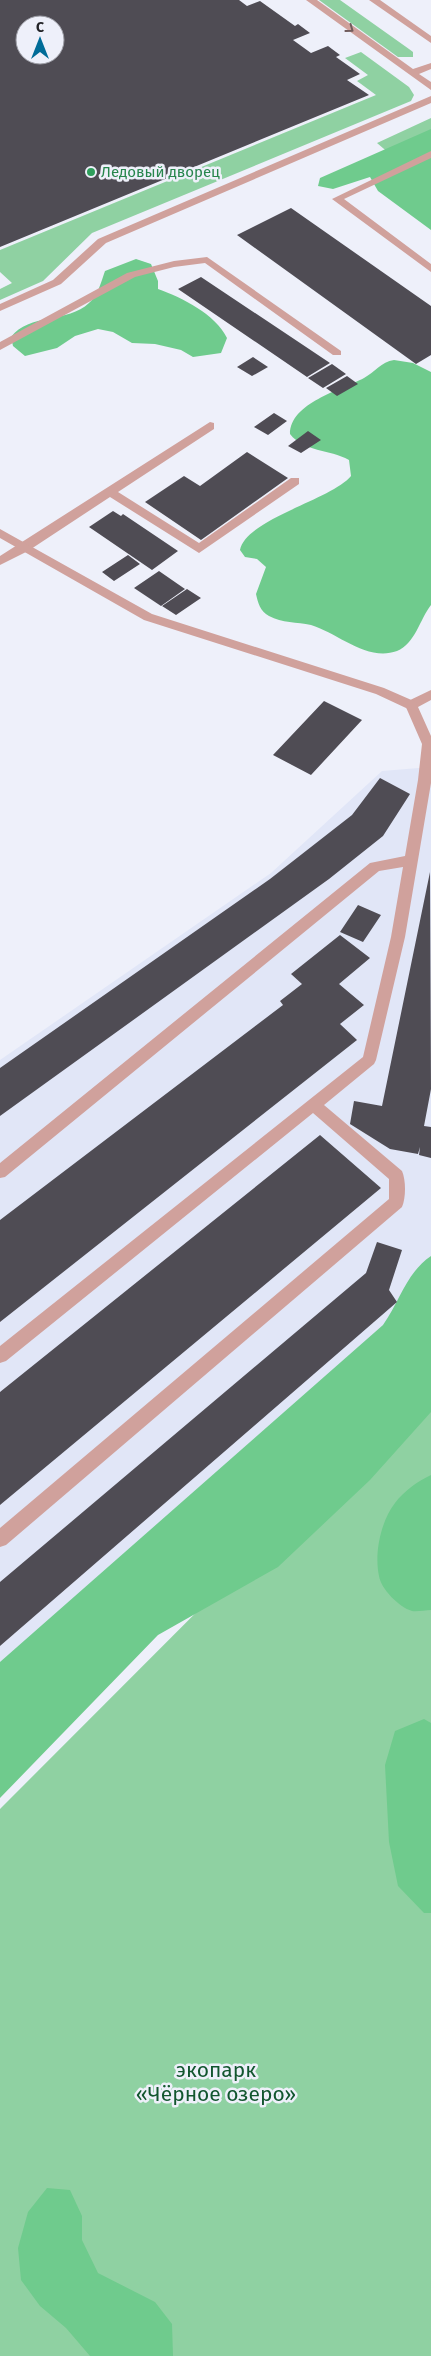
<svg xmlns="http://www.w3.org/2000/svg" width="431" height="2356" viewBox="0 0 431 2356" font-family="'Fira Sans',sans-serif">
<rect width="100%" height="100%" fill="#eef0fa"/>
<path fill="#e1e6f7" d="M 431,767 L 431,1310 L 0,1775 L 0,1060 L 271,873 L 382,771 Z"/>
<path fill="#8fd1a2" d="M 319,0 L 340,0 L 409,49 L 413,52 L 413,57 L 398,57 Z
M 361,52 L 409,87 L 414,95 L 411,101 L 92,233 L 43,281 L 0,300 L 0,289 L 12,283 L 0,272 L 0,250 L 376,95 L 357,81 L 368,75 L 345,58 Z
M 431,118 L 431,189 L 377,143 Z
M 431,1377 L 431,2356 L 0,2356 L 0,1809 Z"/>
<path fill="#6fcb8d" d="M 431,129 L 431,230 L 378,191 L 370,177 L 333,189 L 318,186 L 320,178 Z
M 136,259 L 151,264 L 158,281 L 158,289 C 183,298 215,314 227,338 L 221,353 L 193,357 L 181,350 L 155,344 L 132,343 L 113,332 L 98,329 L 75,336 L 57,348 L 25,356 L 13,346 L 11,337 C 29,313 68,323 89,303 C 98,296 101,282 105,271 Z
M 394,360 L 413,363 L 431,372 L 431,605 C 420,619 415,644 397,651 C 367,662 338,633 311,625 C 297,622 282,623 269,616 C 260,611 258,603 256,594 L 266,567 L 257,559 L 245,557 L 240,550 C 246,519 331,500 351,476 L 349,460 C 329,449 304,452 290,434 C 290,403 341,390 364,378 C 375,372 381,362 394,360 Z
M 431,1256 L 431,1412 L 370,1480 L 278,1567 L 158,1635 L 0,1798 L 0,1662 L 383,1325 C 400,1301 406,1273 431,1256 Z
M 431,1475 L 431,1610 C 425,1610 417,1612 412,1611 C 399,1607 381,1589 379,1576 C 374,1553 381,1521 395,1503 C 404,1491 418,1481 431,1475 Z
M 424,1719 L 431,1723 L 431,1913 L 424,1913 L 398,1886 L 389,1842 L 385,1765 L 395,1731 Z
M 47,2188 L 70,2190 L 82,2216 L 82,2240 L 98,2273 L 155,2302 L 172,2324 L 173,2356 L 90,2356 L 66,2328 L 40,2306 L 21,2280 L 18,2248 L 28,2212 Z"/>
<path fill="#4f4c54" fill-rule="evenodd" d="M 0,0 L 239,0 L 247,6 L 260,1 L 295,26 L 298,24 L 310,33 L 293,40 L 311,53 L 328,46 L 340,55 L 336,57 L 360,74 L 347,80 L 369,95 L 0,247 ZM 25,25 L 55,25 L 55,55 L 25,55 Z
M 291,208 L 431,306 L 431,355 L 416,364 L 237,235 Z
M 201,277 L 330,363 L 307,377 L 178,289 Z
M 253,357 L 268,367 L 252,376 L 237,367 Z
M 332,364 L 346,374 L 323,388 L 308,378 Z
M 347,376 L 358,384 L 337,396 L 326,388 Z
M 274,413 L 287,421 L 268,435 L 254,427 Z
M 308,431 L 321,440 L 301,453 L 288,446 Z
M 247,452 L 288,478 L 201,540 L 145,502 L 184,476 L 200,486 Z
M 113,511 L 121,516 L 123,514 L 178,551 L 152,570 L 89,527 Z
M 128,555 L 140,564 L 114,581 L 102,572 Z
M 159,571 L 185,589 L 161,606 L 134,588 Z
M 187,589 L 201,598 L 176,615 L 162,606 Z
M 324,701 L 362,720 L 311,775 L 273,755 Z
M 380,778 L 410,794 L 383,836 L 329,879 L 0,1116 L 0,1068 L 270,879 L 352,815 Z
M 430,872 L 431,1089 L 424,1126 L 431,1127 L 431,1158 L 419,1155 L 420,1147 L 418,1154 L 390,1149 L 350,1124 L 354,1101 L 382,1106 Z
M 358,905 L 381,915 L 363,942 L 340,932 Z
M 340,935 L 370,958 L 339,984 L 364,1005 L 340,1024 L 357,1040 L 0,1322 L 0,1220 L 283,1005 L 280,1001 L 302,984 L 291,974 Z
M 320,1135 L 381,1188 L 0,1505 L 0,1392 Z
M 377,1242 L 402,1250 L 389,1290 L 397,1302 L 0,1646 L 0,1582 L 366,1273 Z"/>
<g fill="none" stroke-linecap="round" stroke-linejoin="round">
<path fill="#d0a19c" fill-rule="evenodd" d="M 306,0 L 317,0 L 413,69 L 431,63 L 431,69 L 419,74 L 431,82 L 431,90 Z
M 369,0 L 380,0 L 431,36 L 431,43 Z
M 431,96 L 431,103 L 106,243 L 61,284 L 0,311 L 0,304 L 53,280 L 98,239 Z
M 431,151 L 431,158 L 344,199 L 431,264 L 431,272 L 332,199 Z
M 207,257 L 341,351 L 341,355 L 333,355 L 205,263 L 174,267 L 135,277 L 0,350 L 0,342 L 127,273 L 174,261 Z
M 210,422 L 214,423 L 214,429 L 118,492 L 199,543 L 291,478 L 299,478 L 299,484 L 199,553 L 110,497 L 28,551 L 0,565 L 0,556 Z
M 431,690 L 431,700 L 418,707 L 431,736 L 431,783 L 405,937 L 376,1060 L 374,1064 L 324,1105 L 402,1171 C 406,1180 406,1198 402,1207 L 6,1545 L 0,1547 L 0,1528 L 389,1199 L 389,1179 L 313,1113 L 6,1361 L 0,1363 L 0,1346 L 363,1057 L 391,937 L 403,867 L 379,871 L 5,1177 L 0,1178 L 0,1163 L 370,863 L 405,856 L 418,780 L 422,744 L 405,705 L 406,702 Z"/>
<path fill="#d0a19c" fill-rule="evenodd" d="M 0,529 L 152,614 L 384,688 L 416,702 L 417,705 L 411,710 L 406,708 L 376,694 L 144,620 L 0,538 Z"/>
</g>
<defs><path id="oneway-chevron" d="M-2-3.5L2.5 0L-2 3.5" fill="none" stroke-width="1.6" stroke-linecap="round" stroke-linejoin="round" transform="scale(1.25)"/></defs>
<use stroke="#715c5c" href="#oneway-chevron" transform="translate(350 29) rotate(36)"/>
<circle fill="#2e9e5b" stroke="#eef0fa" stroke-width="2" cx="91" cy="172" r="5"/>
<g text-anchor="middle" dominant-baseline="central" stroke-width="5" stroke-linejoin="round" paint-order="stroke">
<g font-size="15" fill="#27864d" stroke="#eef0fa" text-anchor="start">
<text x="101" y="172">Ледовый дворец</text>
</g>
<g font-size="21" fill="#12562f" stroke="#eef0fa">
<text x="216" y="2070">экопарк<tspan x="216" dy="24">«Чёрное озеро»</tspan></text>
</g>
</g>
<g transform="translate(40 40)"><circle r="24" fill="#eef0fa" stroke="#9d9ea6"/>
<path d="M0-4L9 19L0 12L-9 19Z" fill="#006c98"/>
<text y="-8" font-size="14" font-weight="bold" text-anchor="middle" fill="#232428">С</text>
</g>
</svg>
